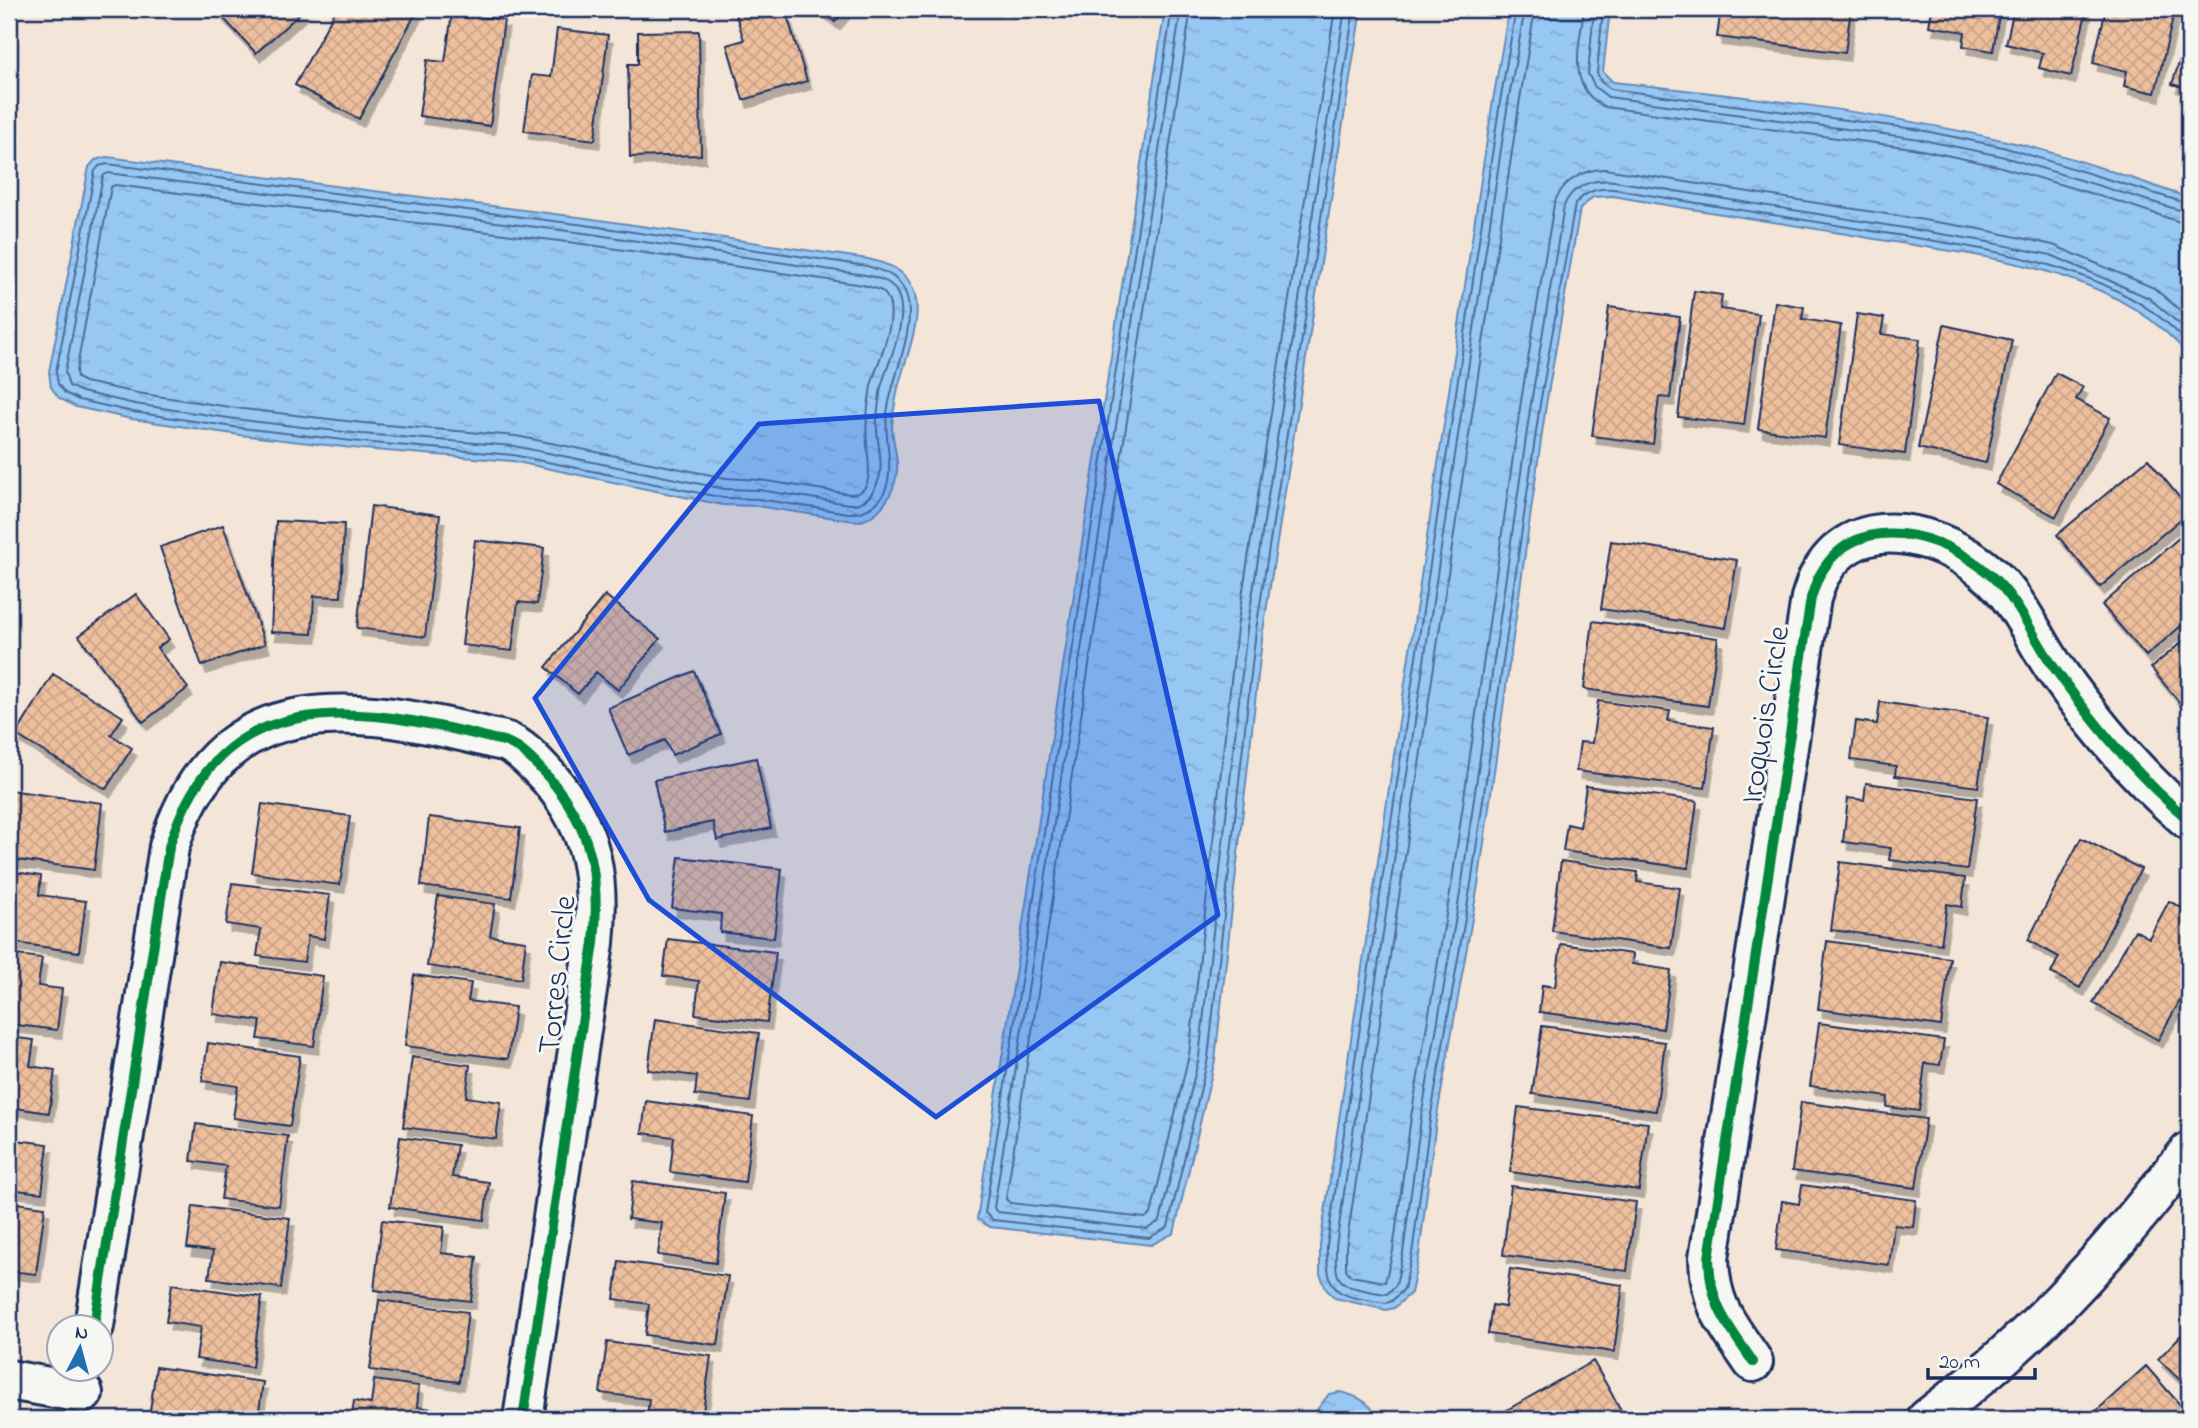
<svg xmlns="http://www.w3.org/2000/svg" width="2198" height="1428" viewBox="0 0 2198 1428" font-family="'Indie Flower',sans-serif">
<defs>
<pattern id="water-ripples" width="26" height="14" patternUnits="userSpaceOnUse" patternTransform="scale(1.75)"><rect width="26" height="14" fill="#97c7f3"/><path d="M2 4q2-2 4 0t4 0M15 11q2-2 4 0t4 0" fill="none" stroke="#82abd3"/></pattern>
<pattern id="building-cross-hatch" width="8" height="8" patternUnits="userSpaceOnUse" patternTransform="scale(1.75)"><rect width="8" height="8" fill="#edbf9d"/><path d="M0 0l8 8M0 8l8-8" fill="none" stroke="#cba48a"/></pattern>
<filter id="shadow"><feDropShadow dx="4.5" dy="8" stdDeviation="0" flood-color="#0004"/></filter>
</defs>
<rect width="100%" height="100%" fill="#f3e6d8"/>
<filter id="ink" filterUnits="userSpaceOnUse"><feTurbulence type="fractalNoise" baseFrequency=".0143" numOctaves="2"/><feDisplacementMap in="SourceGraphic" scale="14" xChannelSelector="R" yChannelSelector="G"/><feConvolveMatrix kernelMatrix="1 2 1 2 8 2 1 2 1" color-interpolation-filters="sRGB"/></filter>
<g filter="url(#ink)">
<path fill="url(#water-ripples)" stroke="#658ab7" stroke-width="2" d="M 1165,9 L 1361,9 L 1263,631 L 1215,1060 L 1174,1233 L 1151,1245 L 990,1227 L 977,1219 Z
M 1509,9 L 1610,9 L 1603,72 L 1613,82 C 1743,96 1874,111 2002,140 C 2065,154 2128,177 2189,198 L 2189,356 C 2115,266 1977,256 1869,238 C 1784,223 1698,211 1613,196 L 1593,197 L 1580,209 L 1546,405 L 1478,885 L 1436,1121 L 1419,1255 L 1411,1293 L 1394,1308 L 1386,1310 L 1335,1298 L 1326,1289 L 1320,1274 L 1320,1245 L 1493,100 Z
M 107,157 L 586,218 L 868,259 C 878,262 890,264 899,271 C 937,299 903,359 897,393 C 895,403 893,414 892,425 C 892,438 896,450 897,462 C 899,484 885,512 864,520 C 859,522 853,520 848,520 L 757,506 L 723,505 L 512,461 L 361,449 L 240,435 L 132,419 L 76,407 L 59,398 L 51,387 L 49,372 L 89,167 L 95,160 Z
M 1340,1392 C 1358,1396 1370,1402 1378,1419 L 1310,1419 L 1329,1394 Z"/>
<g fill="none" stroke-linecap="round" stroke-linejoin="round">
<path stroke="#4d6c9a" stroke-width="2" d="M 1172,9 L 985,1213 L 993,1220 L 1149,1238 L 1168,1227 L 1208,1058 L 1256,630 L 1354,9
M 1181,9 L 994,1208 L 997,1212 L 1147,1229 L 1160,1221 L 1199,1057 L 1247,629 L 1345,9
M 1191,9 L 1006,1199 L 1010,1203 L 1145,1218 L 1151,1214 L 1189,1055 L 1237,628 L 1335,9
M 1516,9 L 1500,102 L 1327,1245 C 1326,1298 1339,1295 1386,1303 L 1392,1301 L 1404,1289 L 1412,1254 L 1430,1120 L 1471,884 L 1540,404 L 1575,204 C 1586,191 1597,188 1614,189 C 1698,204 1782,216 1866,230 C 1967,247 2120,261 2189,345
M 1525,9 L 1508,103 L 1336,1246 C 1336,1269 1332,1284 1359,1289 C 1368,1291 1378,1293 1387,1294 L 1396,1285 L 1403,1253 L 1421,1118 L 1462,882 L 1531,403 L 1564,206 C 1572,185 1593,179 1614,181 L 1978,240 L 2051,255 L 2149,298 L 2189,332
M 1535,9 L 1519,105 L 1346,1247 L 1346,1269 L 1351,1276 L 1385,1282 L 1393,1251 L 1411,1117 L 1452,881 L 1521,401 L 1554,204 C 1561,182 1583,169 1605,169 L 1980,229 L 2053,245 L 2154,288 L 2189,318
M 1584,9 C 1580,44 1565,88 1605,107 L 1912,148 L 1998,166 L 2120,202 L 2180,222 L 2189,223
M 1594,9 L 1588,74 L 1595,87 L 1608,97 L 1913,138 L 2001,156 L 2189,213
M 1603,9 L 1597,73 L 1601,82 L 1611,89 L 1915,129 L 2003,147 L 2189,204
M 107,164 L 585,225 L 867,266 C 886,272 901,276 907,297 C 916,330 892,377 887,413 C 883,441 898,473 881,498 C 872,509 862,514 848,513 L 758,499 L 724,498 L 513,455 L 361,442 L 241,428 L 133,412 L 79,400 L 65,393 L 58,384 L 56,372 L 95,171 L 99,166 Z
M 108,173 L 584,233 L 865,275 C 873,277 884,279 890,284 C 917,307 888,361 881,387 C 879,398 878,409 877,420 C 875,441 886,464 877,484 C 872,496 863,505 849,504 L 759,490 L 725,489 L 514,446 L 362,434 L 242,420 L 135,404 L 82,392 L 69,386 L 65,372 L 103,176 Z
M 115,185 L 583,244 L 863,285 C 869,287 878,288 883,292 C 904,311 876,364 871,386 C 870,393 869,400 868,407 C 866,420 866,432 867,445 C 868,460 876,495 850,494 L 760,480 L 726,478 L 516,436 L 363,423 L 243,409 L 137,393 L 85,382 L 77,378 L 76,372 L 111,187 Z"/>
</g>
<path fill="url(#building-cross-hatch)" stroke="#1b2f5e" stroke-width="2" filter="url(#shadow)" d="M 215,9 L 305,9 L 256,53 Z
M 336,9 L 348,9 L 353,12 L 355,9 L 413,9 L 417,11 L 359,119 L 295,85 Z
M 734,9 L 785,9 L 807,81 L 743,100 L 727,45 L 744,40 Z
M 819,9 L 846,9 L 835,22 Z
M 1721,9 L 1851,9 L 1845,53 L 1717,37 Z
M 1932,9 L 2000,9 L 1993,51 L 1963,46 L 1965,32 L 1929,26 Z
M 2014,9 L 2087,9 L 2071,76 L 2039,68 L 2043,53 L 2006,44 Z
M 2106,9 L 2175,9 L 2155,93 L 2124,86 L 2127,71 L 2093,63 Z
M 452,13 L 504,20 L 490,126 L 419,116 L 427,60 L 445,62 Z
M 557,29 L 608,35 L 595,140 L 524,131 L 532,75 L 551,77 Z
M 699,31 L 701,155 L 630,157 L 628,64 L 638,64 L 638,32 Z
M 2189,33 L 2189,89 L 2172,84 Z
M 1694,291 L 1722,295 L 1720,309 L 1759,314 L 1744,425 L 1678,417 Z
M 1775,302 L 1804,307 L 1802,319 L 1841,325 L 1825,438 L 1758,429 Z
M 1609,307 L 1680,317 L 1670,398 L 1659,397 L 1653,444 L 1592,436 Z
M 1857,314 L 1884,318 L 1881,334 L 1920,339 L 1905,454 L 1839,445 Z
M 1944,325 L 2012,340 L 1986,463 L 1918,448 Z
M 2056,373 L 2083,387 L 2076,399 L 2110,418 L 2056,517 L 1996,484 Z
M 2148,459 L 2189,509 L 2189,512 L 2100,587 L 2057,535 Z
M 371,506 L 440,515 L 425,637 L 357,628 Z
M 276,521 L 344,524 L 341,597 L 314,596 L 312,634 L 271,632 Z
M 223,525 L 265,644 L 202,666 L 160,547 Z
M 2189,529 L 2189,619 L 2146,656 L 2102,605 Z
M 475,540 L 544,548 L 537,604 L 518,602 L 512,651 L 462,645 Z
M 1611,541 L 1737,560 L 1726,628 L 1601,609 Z
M 136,594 L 169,639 L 157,648 L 188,688 L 143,722 L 79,636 Z
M 605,595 L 660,639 L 618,690 L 596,672 L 578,694 L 546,667 Z
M 1593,621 L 1718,638 L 1708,706 L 1584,689 Z
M 2189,636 L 2189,714 L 2151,668 Z
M 694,671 L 721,734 L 672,755 L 665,740 L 628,755 L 608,708 Z
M 53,674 L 123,717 L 111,735 L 132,748 L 106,789 L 16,735 Z
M 1598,701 L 1670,711 L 1668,721 L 1714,727 L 1705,788 L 1576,771 L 1580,742 L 1592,743 Z
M 1880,702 L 1988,717 L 1978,787 L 1895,776 L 1896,766 L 1851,760 L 1856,721 L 1877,724 Z
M 756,758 L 771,828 L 717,840 L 713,822 L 665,832 L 654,780 Z
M 1866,783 L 1977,798 L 1967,870 L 1889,860 L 1891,848 L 1843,842 L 1848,798 L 1864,800 Z
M 1586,786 L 1697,801 L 1688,868 L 1563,851 L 1567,824 L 1580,827 Z
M 9,790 L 102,803 L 94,870 L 9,859 Z
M 262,804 L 350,816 L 340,885 L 252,873 Z
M 429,817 L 520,828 L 511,898 L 421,886 Z
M 2081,838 L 2141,869 L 2080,988 L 2051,973 L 2059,957 L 2028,940 Z
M 679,857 L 782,869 L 774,938 L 720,932 L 721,914 L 672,908 Z
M 1561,861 L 1638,872 L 1637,882 L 1680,888 L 1671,948 L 1552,931 Z
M 1840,862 L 1965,878 L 1962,907 L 1947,904 L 1941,944 L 1831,930 Z
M 9,871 L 41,876 L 39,895 L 86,901 L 79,952 L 9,942 Z
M 232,883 L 330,895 L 324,939 L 308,936 L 304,962 L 257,956 L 261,929 L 226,924 Z
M 438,896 L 495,904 L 490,936 L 526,941 L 521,979 L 427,966 Z
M 2169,901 L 2189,912 L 2189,984 L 2158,1040 L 2093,1003 L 2135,930 L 2149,938 Z
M 668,939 L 776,952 L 767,1022 L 695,1014 L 699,981 L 663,976 Z
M 1827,941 L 1950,958 L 1941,1026 L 1818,1009 Z
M 1561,944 L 1633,954 L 1632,964 L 1671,970 L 1663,1029 L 1539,1012 L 1542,985 L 1555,987 Z
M 9,954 L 42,958 L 38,986 L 62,989 L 57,1030 L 9,1024 Z
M 220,962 L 323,976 L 314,1046 L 258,1039 L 261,1021 L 213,1014 Z
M 414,975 L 471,983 L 468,1001 L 515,1007 L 508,1059 L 405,1046 Z
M 655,1019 L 759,1033 L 750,1102 L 695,1095 L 697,1076 L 648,1070 Z
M 1819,1023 L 1944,1040 L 1940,1065 L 1925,1063 L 1919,1111 L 1887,1107 L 1888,1097 L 1810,1086 Z
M 1542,1026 L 1665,1042 L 1656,1111 L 1532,1094 Z
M 9,1037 L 34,1040 L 30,1066 L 55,1070 L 49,1113 L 9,1107 Z
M 208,1043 L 300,1056 L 290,1126 L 233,1118 L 238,1086 L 202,1081 Z
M 412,1057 L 470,1065 L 466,1097 L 501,1102 L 496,1139 L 403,1127 Z
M 646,1101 L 753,1116 L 745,1182 L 670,1172 L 674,1137 L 642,1133 Z
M 1801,1102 L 1926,1119 L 1916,1188 L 1792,1171 Z
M 1518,1107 L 1648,1123 L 1639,1190 L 1510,1172 Z
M 196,1124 L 288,1136 L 279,1206 L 221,1199 L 226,1166 L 191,1161 Z
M 400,1137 L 457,1145 L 452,1177 L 489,1182 L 484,1220 L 390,1207 Z
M 9,1139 L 48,1144 L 42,1193 L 9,1189 Z
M 633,1181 L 725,1193 L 716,1263 L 658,1255 L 662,1223 L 628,1219 Z
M 1802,1185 L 1916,1200 L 1913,1227 L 1894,1225 L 1889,1265 L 1776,1250 L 1782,1201 L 1799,1204 Z
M 1511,1186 L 1636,1202 L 1627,1271 L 1503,1255 Z
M 9,1202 L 45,1207 L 36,1274 L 9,1271 Z
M 193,1206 L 290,1218 L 281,1288 L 209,1278 L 213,1251 L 187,1248 Z
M 382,1220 L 444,1227 L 441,1253 L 477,1257 L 471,1301 L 374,1290 Z
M 619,1261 L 728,1276 L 718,1345 L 645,1335 L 649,1304 L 614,1299 Z
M 1510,1269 L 1623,1285 L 1614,1352 L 1488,1334 L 1492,1305 L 1505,1307 Z
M 172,1284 L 262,1297 L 252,1367 L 196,1359 L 201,1327 L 166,1322 Z
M 379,1300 L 468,1312 L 459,1382 L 370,1370 Z
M 2189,1327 L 2189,1389 L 2158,1359 Z
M 607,1342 L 711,1356 L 702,1419 L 647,1417 L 649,1399 L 600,1393 Z
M 1593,1361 L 1626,1419 L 1491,1419 Z
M 2146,1366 L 2189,1415 L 2189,1419 L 2100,1419 L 2094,1413 Z
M 156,1367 L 263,1382 L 258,1419 L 149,1419 Z
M 374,1380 L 419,1386 L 417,1407 L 456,1412 L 455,1419 L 351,1419 L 354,1401 L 371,1404 Z"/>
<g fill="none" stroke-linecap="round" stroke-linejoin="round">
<g stroke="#1b2f5e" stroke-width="44">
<path id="minor" d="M 94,1326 L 169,847 C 207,722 294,701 412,721 C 439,726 464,731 490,738 C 497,740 505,740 511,744 C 525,751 539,767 550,779 C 593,830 600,878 594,943 L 523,1419
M 1753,1362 C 1727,1323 1710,1307 1709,1258 L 1811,598 C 1814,590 1816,580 1821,573 C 1858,508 1943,534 1988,573 C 2018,598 2033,637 2055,669 C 2094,724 2137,777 2189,820
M 9,1380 L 83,1393
M 1927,1419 C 1994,1368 2059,1308 2114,1243 C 2140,1214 2164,1182 2189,1152"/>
</g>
<use href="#minor" stroke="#f6f6f2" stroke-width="38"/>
<g stroke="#f6f6f2" stroke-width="15">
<path id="cycleway" d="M 94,1326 L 169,847 C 207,722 294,701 412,721 C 439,726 464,731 490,738 C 497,740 505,740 511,744 C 525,751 539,767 550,779 C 593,830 600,878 594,943 L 523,1419
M 1753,1362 C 1727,1323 1710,1307 1709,1258 L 1811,598 C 1814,590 1816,580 1821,573 C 1858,508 1943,534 1988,573 C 2018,598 2033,637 2055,669 C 2094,724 2137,777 2189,820"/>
</g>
<use href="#cycleway" stroke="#00873e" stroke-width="10"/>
</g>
</g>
<path fill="#1d4ed8" fill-opacity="0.2" stroke="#1d4ed8" stroke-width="5" stroke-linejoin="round" d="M 1099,401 L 1218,915 L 936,1117 L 649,900 L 535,698 L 759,424 Z"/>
<g text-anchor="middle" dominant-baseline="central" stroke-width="6" stroke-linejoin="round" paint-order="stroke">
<g font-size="32" fill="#1b2f5e" stroke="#f6f6f2">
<text transform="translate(1767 715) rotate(-81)">Iroquois Circle</text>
<text transform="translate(559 975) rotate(-84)">Torres Circle</text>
</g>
</g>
<rect width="2198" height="1428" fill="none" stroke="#f6f6f2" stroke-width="35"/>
<rect x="18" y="18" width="2163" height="1393" fill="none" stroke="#1b2f5e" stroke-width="2.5" filter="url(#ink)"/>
<g transform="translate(80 1348) rotate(6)"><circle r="33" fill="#f6f6f2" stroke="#9ea6b7" stroke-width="2"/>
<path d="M0-5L12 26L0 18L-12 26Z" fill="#1f6fb2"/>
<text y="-10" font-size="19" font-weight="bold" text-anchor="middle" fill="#1b2f5e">N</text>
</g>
<path d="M1928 1368v10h107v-10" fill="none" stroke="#1b2f5e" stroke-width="3.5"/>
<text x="1939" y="1368" font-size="21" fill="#1b2f5e" stroke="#f6f6f2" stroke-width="5" paint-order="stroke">20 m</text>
</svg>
